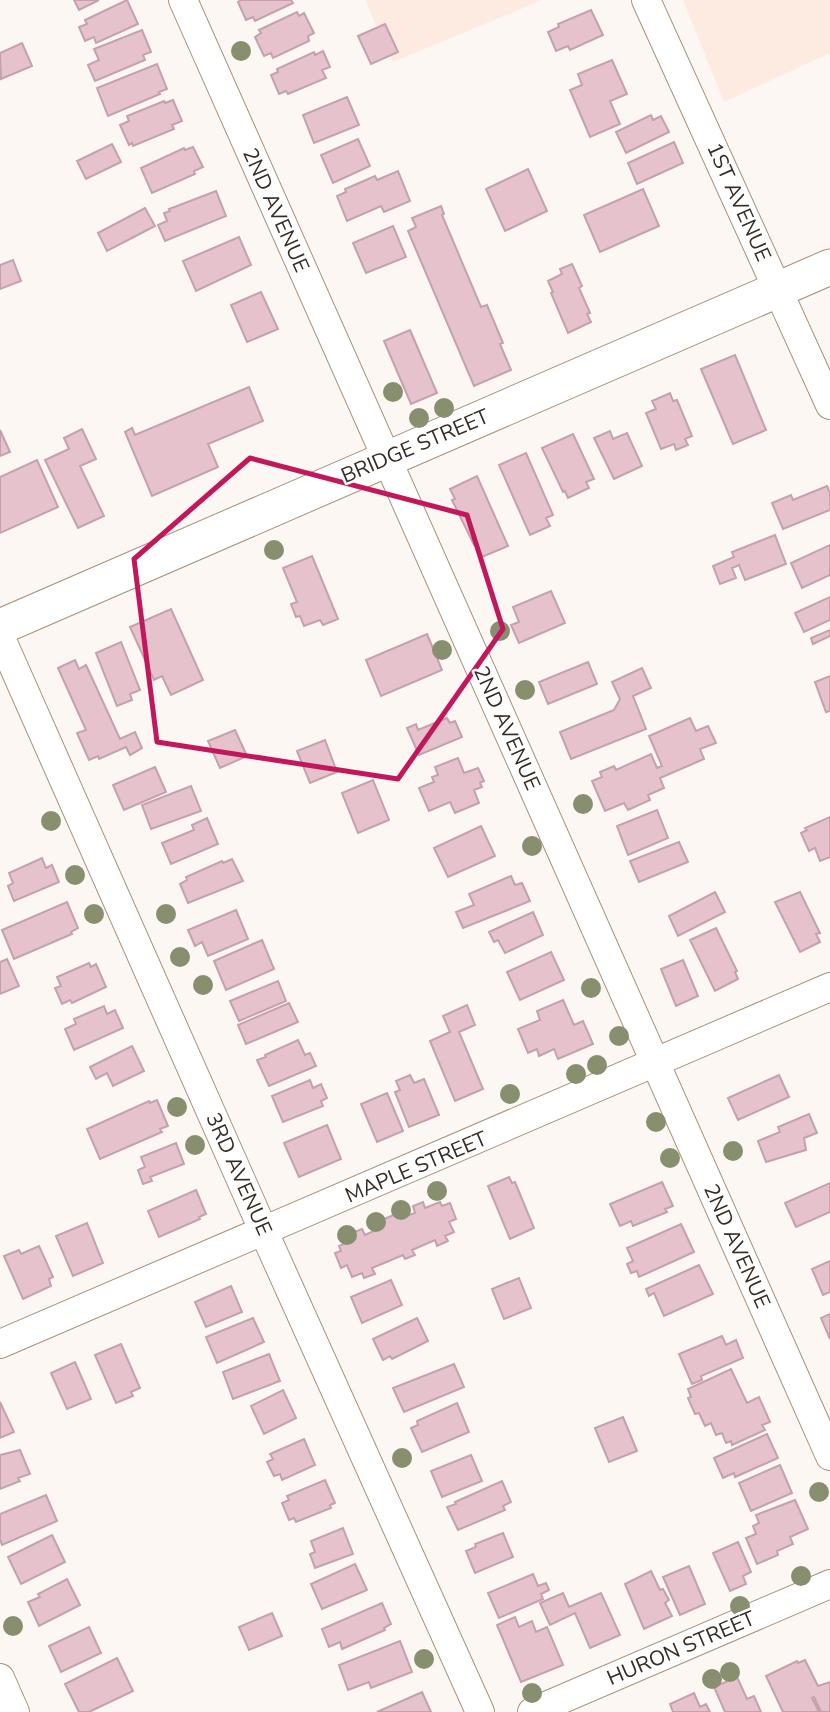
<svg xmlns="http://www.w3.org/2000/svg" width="830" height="1712" viewBox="0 0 830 1712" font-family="'Nunito Sans',sans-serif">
<rect width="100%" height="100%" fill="#fcf7f2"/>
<path fill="#fdeae1" d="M 365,0 L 542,0 L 393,62 Z
M 683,0 L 830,0 L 830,53 L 724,102 Z"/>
<path fill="#e6c2cd" stroke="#c4a1ac" stroke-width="2" d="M 74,0 L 99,0 L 79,10 Z
M 127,0 L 138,24 L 96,43 L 94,37 L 85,41 L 79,27 L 87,24 L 85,20 Z
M 241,0 L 291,0 L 293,3 L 255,21 L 253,17 L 246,20 L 238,2 Z
M 591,10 L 603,35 L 570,50 L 568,46 L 556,51 L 548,32 L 559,27 L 558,24 Z
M 297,12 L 299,16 L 304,13 L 314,33 L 308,36 L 309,41 L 273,58 L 271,53 L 264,56 L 255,37 L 261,33 L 259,30 Z
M 385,24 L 398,52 L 371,64 L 358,36 Z
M 142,30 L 151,52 L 143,55 L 145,60 L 95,81 L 88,65 L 99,60 L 94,49 Z
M 22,43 L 32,66 L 1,79 L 0,53 Z
M 323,51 L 330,67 L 322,70 L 326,78 L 288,94 L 286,91 L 279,94 L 271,75 L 278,72 L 277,69 L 314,52 L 315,55 Z
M 612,60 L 627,94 L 610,101 L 620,124 L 590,137 L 570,90 L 582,85 L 578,74 Z
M 157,64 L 167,89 L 159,92 L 160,94 L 108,116 L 97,88 Z
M 347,97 L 359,125 L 314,143 L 303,115 Z
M 173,100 L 182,121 L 172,125 L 174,129 L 133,146 L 132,143 L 129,145 L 120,125 L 129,121 L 127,116 L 164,101 L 165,103 Z
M 651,115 L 653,120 L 661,116 L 669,132 L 626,153 L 616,132 Z
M 358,139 L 370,166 L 333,183 L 321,155 Z
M 674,142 L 683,163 L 637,184 L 628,163 Z
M 112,144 L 121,162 L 86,179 L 77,161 Z
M 193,147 L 203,167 L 194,171 L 195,174 L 152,193 L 141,168 L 184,148 L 185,150 Z
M 528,169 L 547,211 L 505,231 L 486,189 Z
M 398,171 L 410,201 L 384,212 L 381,206 L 347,221 L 337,196 L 346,192 L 345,189 L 375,176 L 377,180 Z
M 643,189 L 659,226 L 600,252 L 584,215 Z
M 216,191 L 226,216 L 165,241 L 158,225 L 167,221 L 164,213 L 170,211 L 169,209 Z
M 441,206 L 444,214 L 442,215 L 481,307 L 487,305 L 503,343 L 500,344 L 511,370 L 474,386 L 408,231 L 416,227 L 412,218 Z
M 145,208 L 155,226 L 107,251 L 98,233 Z
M 393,226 L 406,257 L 366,273 L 353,243 Z
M 239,237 L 251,265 L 196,291 L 183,261 Z
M 13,260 L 21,281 L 0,289 L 0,265 Z
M 572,264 L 582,286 L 579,288 L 590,313 L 587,314 L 591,322 L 568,333 L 551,293 L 553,292 L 548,281 L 562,274 L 560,269 Z
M 261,292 L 278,329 L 247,342 L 231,305 Z
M 410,330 L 437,393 L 411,404 L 384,341 Z
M 735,355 L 766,430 L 733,444 L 701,369 Z
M 249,387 L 263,421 L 208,444 L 218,467 L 152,496 L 125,432 L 132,428 L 135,435 Z
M 670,393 L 673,401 L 677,400 L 692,436 L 685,439 L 688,445 L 676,450 L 674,444 L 661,449 L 646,413 L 656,409 L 652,401 Z
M 82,429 L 96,459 L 80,466 L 104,516 L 78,528 L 45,460 L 69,449 L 64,438 Z
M 0,430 L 10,452 L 0,456 Z
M 610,431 L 613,439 L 627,433 L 642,466 L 614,479 L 594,438 Z
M 573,434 L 594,479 L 586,482 L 589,488 L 568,498 L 565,491 L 563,492 L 542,448 Z
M 526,453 L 553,515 L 546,518 L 550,526 L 530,535 L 499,465 Z
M 37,460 L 58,507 L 0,533 L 0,477 Z
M 477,476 L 508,546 L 482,557 L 476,544 L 474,545 L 452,500 L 455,499 L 450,489 Z
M 827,486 L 830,493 L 830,510 L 783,529 L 772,503 L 791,495 L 793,500 Z
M 775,535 L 786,564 L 745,580 L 739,565 L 732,568 L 736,578 L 720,584 L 713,566 L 734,557 L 732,552 Z
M 830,545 L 830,575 L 802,588 L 791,563 Z
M 312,556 L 338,619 L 323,625 L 320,620 L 304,626 L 300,616 L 296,617 L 291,604 L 297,602 L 283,568 Z
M 551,591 L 565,623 L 519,643 L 511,625 L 519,622 L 513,607 Z
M 830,597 L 830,620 L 804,632 L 795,613 Z
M 171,609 L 203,680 L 171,695 L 162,676 L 154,680 L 130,627 Z
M 830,630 L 830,636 L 813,644 L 811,638 Z
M 427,634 L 442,670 L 381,696 L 366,660 Z
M 121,642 L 140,690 L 130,694 L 132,700 L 117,706 L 96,653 Z
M 75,660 L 79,669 L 86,665 L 120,739 L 135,732 L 142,748 L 130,755 L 126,747 L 99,759 L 98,756 L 89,760 L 77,733 L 86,730 L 58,668 Z
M 588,662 L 597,684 L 548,704 L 539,682 Z
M 642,668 L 651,688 L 633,696 L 646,729 L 571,759 L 560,732 L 614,710 L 620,699 L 612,682 Z
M 830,676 L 830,711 L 826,712 L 815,682 Z
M 447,718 L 450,723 L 455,721 L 462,737 L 419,755 L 407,728 L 416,724 L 418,730 Z
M 690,718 L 696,731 L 708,726 L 716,743 L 700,749 L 704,759 L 660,778 L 664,788 L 648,795 L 650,800 L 628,810 L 624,803 L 605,811 L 592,781 L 602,777 L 600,772 L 614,766 L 616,770 L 651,754 L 657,768 L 662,766 L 649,736 Z
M 235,730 L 247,756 L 220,768 L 208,741 Z
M 325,740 L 337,772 L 310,783 L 297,751 Z
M 458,758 L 464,773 L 478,768 L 484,781 L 480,783 L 482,787 L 474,790 L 479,803 L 455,813 L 450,802 L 429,811 L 419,788 L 434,782 L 432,777 L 438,775 L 435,767 Z
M 155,767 L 166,792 L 124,810 L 113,785 Z
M 373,780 L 389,820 L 358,833 L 342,793 Z
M 191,786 L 201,811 L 151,829 L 142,805 Z
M 657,810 L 668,838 L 628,855 L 617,826 Z
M 830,817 L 830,857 L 820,861 L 815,848 L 809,851 L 801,833 L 807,830 L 805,828 Z
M 207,818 L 218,844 L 171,864 L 162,843 L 194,830 L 192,825 Z
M 481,826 L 495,856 L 448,877 L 434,848 Z
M 679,842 L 688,862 L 639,882 L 630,861 Z
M 42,858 L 46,868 L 52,865 L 59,882 L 14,901 L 8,886 L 13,883 L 9,873 Z
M 232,859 L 243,881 L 188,903 L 180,884 L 187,880 L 186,877 L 222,861 L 223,863 Z
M 511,876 L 515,885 L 522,883 L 530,901 L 463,928 L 456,912 L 474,905 L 469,894 Z
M 715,892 L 725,912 L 678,936 L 669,916 Z
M 800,892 L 820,933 L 816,934 L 820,942 L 800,952 L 775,902 Z
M 67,902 L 78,928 L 71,932 L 72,934 L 14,959 L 2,930 Z
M 236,910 L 248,939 L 208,956 L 202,942 L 195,946 L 188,930 Z
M 533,912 L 543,935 L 505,953 L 498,940 L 494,942 L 489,932 Z
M 716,928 L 737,971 L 735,972 L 738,979 L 715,991 L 690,940 Z
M 262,940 L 274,969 L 226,990 L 214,961 Z
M 551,952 L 564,980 L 520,1000 L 507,972 Z
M 7,959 L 19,986 L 0,994 L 0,962 Z
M 683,960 L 698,996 L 676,1006 L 661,969 Z
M 89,963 L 91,967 L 96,964 L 106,987 L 72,1003 L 70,1000 L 62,1004 L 55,988 L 61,986 L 57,977 Z
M 278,981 L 286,1001 L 239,1021 L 230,1001 Z
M 563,1000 L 574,1025 L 583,1021 L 593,1044 L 558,1059 L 554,1049 L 539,1056 L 537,1049 L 528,1053 L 518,1029 L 540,1020 L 537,1011 Z
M 289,1003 L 298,1022 L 246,1044 L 238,1025 Z
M 467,1005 L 475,1025 L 459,1032 L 483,1089 L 455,1101 L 430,1041 L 450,1032 L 443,1016 Z
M 104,1006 L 107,1014 L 115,1010 L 123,1028 L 74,1050 L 65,1029 L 76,1024 L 74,1019 Z
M 298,1040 L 305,1055 L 310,1053 L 316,1066 L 269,1086 L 257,1060 L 266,1057 L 265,1055 Z
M 132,1046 L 144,1071 L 113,1086 L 107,1073 L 96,1079 L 90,1067 Z
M 410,1075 L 414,1083 L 424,1079 L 439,1115 L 409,1127 L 395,1092 L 400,1090 L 396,1081 Z
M 779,1075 L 789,1097 L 738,1120 L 728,1098 Z
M 310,1080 L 313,1088 L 321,1084 L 327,1098 L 321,1101 L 323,1106 L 283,1122 L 272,1096 Z
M 387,1093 L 403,1131 L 377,1142 L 361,1104 Z
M 157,1100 L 168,1126 L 160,1129 L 162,1132 L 100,1159 L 87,1129 L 149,1101 L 150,1103 Z
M 809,1114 L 817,1133 L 804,1138 L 806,1150 L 766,1162 L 758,1141 L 780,1132 L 778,1127 Z
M 327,1125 L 341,1159 L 299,1177 L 284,1143 Z
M 176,1143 L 184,1164 L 150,1177 L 152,1181 L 143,1184 L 138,1170 L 145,1167 L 141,1157 Z
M 509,1177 L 512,1183 L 515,1182 L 534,1228 L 510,1239 L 488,1186 Z
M 662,1182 L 673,1206 L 665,1209 L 667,1212 L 633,1226 L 631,1221 L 620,1226 L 610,1204 Z
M 830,1183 L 830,1212 L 796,1227 L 785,1203 Z
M 196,1190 L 206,1214 L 199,1217 L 200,1219 L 159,1237 L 148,1211 Z
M 423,1202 L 425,1208 L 440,1202 L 442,1206 L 450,1203 L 456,1219 L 449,1222 L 454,1232 L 445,1236 L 448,1241 L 437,1246 L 435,1240 L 412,1250 L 415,1255 L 405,1259 L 403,1255 L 372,1268 L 375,1274 L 364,1278 L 362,1273 L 352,1277 L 347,1265 L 341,1268 L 335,1253 L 341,1251 L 339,1246 L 355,1239 L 352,1233 L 362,1229 L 365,1235 L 383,1227 L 380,1221 L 402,1211 L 404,1217 L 415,1213 L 413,1206 Z
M 87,1223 L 103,1263 L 73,1276 L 56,1236 Z
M 681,1224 L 694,1252 L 639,1277 L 637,1271 L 631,1273 L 627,1264 L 633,1261 L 627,1248 Z
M 39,1246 L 53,1277 L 49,1279 L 51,1286 L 23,1299 L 4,1256 L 19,1250 L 21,1254 Z
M 830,1261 L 830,1292 L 823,1295 L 812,1269 Z
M 699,1265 L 713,1294 L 664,1316 L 654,1293 L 649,1296 L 646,1289 Z
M 519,1278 L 531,1308 L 504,1319 L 492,1289 Z
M 391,1280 L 402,1305 L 362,1323 L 351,1297 Z
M 231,1286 L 242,1312 L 206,1327 L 195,1302 Z
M 830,1314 L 830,1339 L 821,1318 Z
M 253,1318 L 264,1342 L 217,1363 L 206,1337 Z
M 417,1318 L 428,1341 L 392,1359 L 390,1356 L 383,1360 L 373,1339 Z
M 722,1336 L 726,1345 L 736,1340 L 743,1358 L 701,1376 L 702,1380 L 692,1384 L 679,1354 Z
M 121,1344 L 140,1388 L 131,1392 L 133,1396 L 116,1403 L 95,1355 Z
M 269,1354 L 280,1381 L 233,1399 L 223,1372 Z
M 75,1362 L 91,1399 L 67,1409 L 51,1373 Z
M 454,1364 L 464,1387 L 404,1412 L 393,1388 Z
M 731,1369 L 747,1403 L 759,1397 L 770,1422 L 762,1425 L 765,1430 L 732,1445 L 731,1441 L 726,1443 L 722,1433 L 716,1435 L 711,1423 L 705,1426 L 699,1413 L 695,1414 L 688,1398 L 691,1397 L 688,1389 Z
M 283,1390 L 296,1418 L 264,1434 L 251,1406 Z
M 0,1402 L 14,1432 L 0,1438 Z
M 457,1403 L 469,1432 L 422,1452 L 411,1428 L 418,1425 L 417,1421 Z
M 623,1417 L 637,1451 L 609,1462 L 595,1428 Z
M 767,1434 L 778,1458 L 735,1477 L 734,1473 L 723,1478 L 714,1458 Z
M 304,1439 L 315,1465 L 282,1480 L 280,1474 L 274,1476 L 267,1462 L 273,1459 L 270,1454 Z
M 20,1450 L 30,1474 L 18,1478 L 20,1481 L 0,1489 L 0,1455 Z
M 471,1455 L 482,1481 L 442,1497 L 431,1471 Z
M 780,1465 L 792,1493 L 751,1511 L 739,1483 Z
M 325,1480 L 335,1503 L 330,1505 L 331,1508 L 296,1522 L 294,1518 L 289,1520 L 282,1503 L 289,1500 L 287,1496 Z
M 502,1481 L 511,1502 L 503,1506 L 505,1510 L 458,1530 L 447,1507 L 456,1504 L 455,1502 Z
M 46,1495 L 57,1521 L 2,1545 L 0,1539 L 0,1514 Z
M 795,1500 L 808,1529 L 790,1537 L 793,1544 L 777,1551 L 778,1555 L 757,1564 L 746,1538 L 756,1534 L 753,1526 L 759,1523 L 756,1515 Z
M 343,1528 L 353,1554 L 315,1568 L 310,1554 L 315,1552 L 311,1541 Z
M 503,1533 L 513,1557 L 475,1573 L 466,1551 L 476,1547 L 475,1544 Z
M 52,1535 L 65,1562 L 21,1584 L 8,1557 Z
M 738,1542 L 751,1572 L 743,1576 L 746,1584 L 730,1591 L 713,1553 Z
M 355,1564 L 367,1590 L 322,1609 L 311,1584 Z
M 689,1566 L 705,1604 L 680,1615 L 663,1577 Z
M 651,1571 L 660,1590 L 663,1589 L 669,1600 L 665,1603 L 672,1616 L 644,1629 L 625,1584 Z
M 533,1574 L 538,1586 L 546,1583 L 549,1590 L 541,1594 L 543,1599 L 499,1618 L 488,1593 Z
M 67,1579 L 80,1605 L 39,1626 L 28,1602 L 40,1597 L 38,1594 Z
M 563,1593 L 569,1607 L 601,1593 L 620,1635 L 590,1648 L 575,1613 L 550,1625 L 540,1603 Z
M 382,1603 L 391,1624 L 384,1628 L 385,1630 L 342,1649 L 340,1642 L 329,1647 L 322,1629 Z
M 272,1613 L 282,1636 L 249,1650 L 239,1627 Z
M 515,1617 L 519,1627 L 532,1621 L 536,1632 L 547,1627 L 563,1665 L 521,1682 L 497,1625 Z
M 89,1627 L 101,1653 L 61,1672 L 49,1646 Z
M 400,1641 L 412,1672 L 371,1688 L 369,1682 L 348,1690 L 339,1665 Z
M 117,1658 L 133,1691 L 89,1712 L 79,1712 L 65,1684 Z
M 805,1660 L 818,1686 L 830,1682 L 830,1712 L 821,1712 L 814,1697 L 812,1698 L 819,1712 L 783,1712 L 766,1676 L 797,1661 L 798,1663 Z
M 737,1677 L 747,1699 L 754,1696 L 761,1712 L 725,1712 L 714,1687 Z
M 422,1692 L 431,1712 L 377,1712 Z
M 694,1693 L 700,1707 L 706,1704 L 710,1712 L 673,1712 L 670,1704 Z"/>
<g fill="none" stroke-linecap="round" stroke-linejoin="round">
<g stroke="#aa917b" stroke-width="30">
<path id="minor" d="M 183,0 L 830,1456
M 646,0 L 830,405
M 0,636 L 264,1232 L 480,1712
M 0,1344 L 830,987
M 0,1678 L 15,1712
M 532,1712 L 830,1584"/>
</g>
<g stroke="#aa917b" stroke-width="37">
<path id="major" d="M 0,627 L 830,267"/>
</g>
<use href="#minor" stroke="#fff" stroke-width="28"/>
<use href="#major" stroke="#fff" stroke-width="35"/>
</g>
<g fill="#888f6f">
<circle cx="241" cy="51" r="10"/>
<circle cx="393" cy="392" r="10"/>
<circle cx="444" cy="408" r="10"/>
<circle cx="419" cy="418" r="10"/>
<circle cx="274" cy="550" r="10"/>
<circle cx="500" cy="631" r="10"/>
<circle cx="442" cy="650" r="10"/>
<circle cx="525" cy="690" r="10"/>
<circle cx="583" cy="804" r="10"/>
<circle cx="51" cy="821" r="10"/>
<circle cx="532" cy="846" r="10"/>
<circle cx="75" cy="875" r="10"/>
<circle cx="94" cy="914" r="10"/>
<circle cx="166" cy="914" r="10"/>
<circle cx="180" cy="957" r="10"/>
<circle cx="203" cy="985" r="10"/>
<circle cx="591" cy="988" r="10"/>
<circle cx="619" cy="1036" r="10"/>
<circle cx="597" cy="1065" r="10"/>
<circle cx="576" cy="1074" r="10"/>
<circle cx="510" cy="1094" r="10"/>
<circle cx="177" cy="1107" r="10"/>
<circle cx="656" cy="1122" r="10"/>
<circle cx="195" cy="1145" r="10"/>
<circle cx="733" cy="1151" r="10"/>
<circle cx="670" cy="1158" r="10"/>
<circle cx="437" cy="1191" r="10"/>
<circle cx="401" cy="1210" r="10"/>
<circle cx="376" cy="1222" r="10"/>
<circle cx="347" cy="1235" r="10"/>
<circle cx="402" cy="1458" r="10"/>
<circle cx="819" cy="1492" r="10"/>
<circle cx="801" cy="1576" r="10"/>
<circle cx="740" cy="1606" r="10"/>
<circle cx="13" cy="1626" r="10"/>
<circle cx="424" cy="1659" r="10"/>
<circle cx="730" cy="1672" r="10"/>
<circle cx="712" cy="1679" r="10"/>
<circle cx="532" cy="1693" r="10"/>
</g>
<path fill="none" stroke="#c2185b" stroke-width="5" stroke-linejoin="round" d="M 250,458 L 467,515 L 503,629 L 398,779 L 157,742 L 134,559 Z"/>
<g text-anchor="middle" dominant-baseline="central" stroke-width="5" stroke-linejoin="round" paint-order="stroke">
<g font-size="21" fill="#362c23" stroke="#fff">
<text transform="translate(739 202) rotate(66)">1ST AVENUE</text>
<text transform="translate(276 210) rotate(66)">2ND AVENUE</text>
<text transform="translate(415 446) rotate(-23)">BRIDGE STREET</text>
<text transform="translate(507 728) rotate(66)">2ND AVENUE</text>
<text transform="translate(416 1167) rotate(-23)">MAPLE STREET</text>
<text transform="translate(239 1174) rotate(66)">3RD AVENUE</text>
<text transform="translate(737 1246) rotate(66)">2ND AVENUE</text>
<text transform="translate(681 1648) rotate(-23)">HURON STREET</text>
</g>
</g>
</svg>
